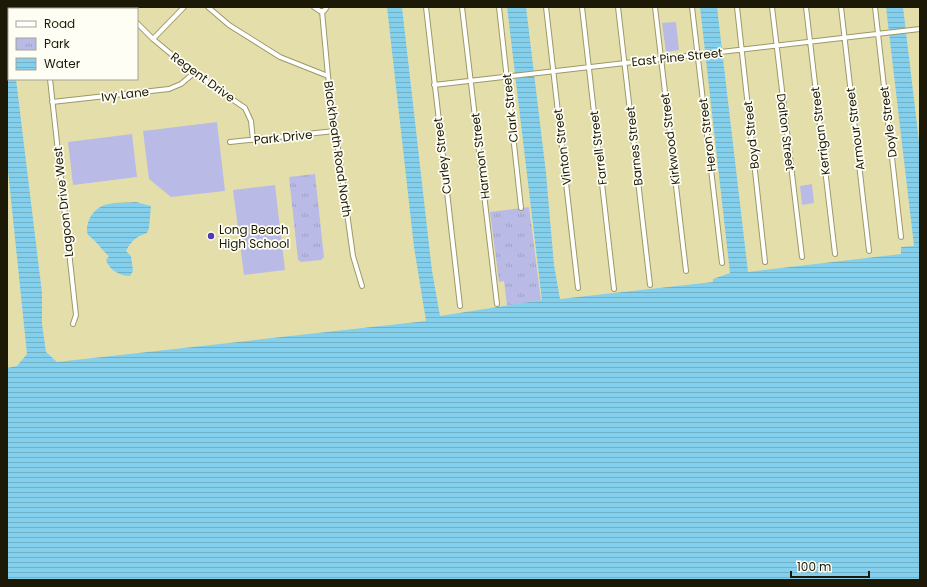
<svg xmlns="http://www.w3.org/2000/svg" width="927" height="587" viewBox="0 0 927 587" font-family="Poppins,sans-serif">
<defs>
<pattern id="park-tufts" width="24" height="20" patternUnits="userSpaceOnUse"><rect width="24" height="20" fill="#b9bbe6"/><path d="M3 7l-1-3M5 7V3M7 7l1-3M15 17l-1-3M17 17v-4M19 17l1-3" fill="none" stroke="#9ea0c4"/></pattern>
<pattern id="water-rules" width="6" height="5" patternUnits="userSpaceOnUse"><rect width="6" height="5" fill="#84cfeb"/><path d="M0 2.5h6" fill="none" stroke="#71b1c8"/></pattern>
</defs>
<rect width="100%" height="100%" fill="#e4dfaa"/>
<path fill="#b9bbe6" d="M 676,22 L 679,50 L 666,52 L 662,23 Z
M 217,122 L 225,191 L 171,197 L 149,179 L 143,131 Z
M 132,134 L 137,177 L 73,185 L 68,142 Z
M 812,184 L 814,203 L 802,205 L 800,186 Z
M 275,185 L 285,270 L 244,275 L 233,190 Z"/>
<path fill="url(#park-tufts)" d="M 315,174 L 324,257 L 321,260 L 301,262 L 298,260 L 289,177 Z
M 529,207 L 541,300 L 507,306 L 504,281 L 499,282 L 490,212 Z"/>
<path fill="url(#water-rules)" d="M 387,7 L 402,7 L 432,271 L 440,316 L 542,300 L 507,7 L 526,7 L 546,173 L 554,265 L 560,299 L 713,282 L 713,279 L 730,273 L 700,7 L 717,7 L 748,272 L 901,254 L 901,247 L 914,246 L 886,7 L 903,7 L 920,150 L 920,580 L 7,580 L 7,368 L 17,366 L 27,354 L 7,161 L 7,67 L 9,67 L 9,79 L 16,79 L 42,293 L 42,324 L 46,352 L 57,362 L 426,321 L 414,247 Z
M 136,202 L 151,206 L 149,228 L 147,233 C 136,237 131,241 126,251 L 131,256 L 133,271 L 130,276 C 120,276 109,270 106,260 L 109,256 C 101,250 97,241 88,235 C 86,230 87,225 89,220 C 99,199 117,204 136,202 Z"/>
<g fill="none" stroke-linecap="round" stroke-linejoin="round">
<g stroke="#9d9866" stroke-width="6">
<path id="street" d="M 43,7 L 43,9
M 123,7 L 124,9
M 208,7 L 229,25 L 280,57 L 328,76
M 314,7 L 320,11 L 324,11 L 327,7
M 426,7 L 460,306
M 462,7 L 497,304
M 499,7 L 521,208
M 546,7 L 578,288
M 582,7 L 614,289
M 618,7 L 650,285
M 655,7 L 686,271
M 692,7 L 722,263
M 737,7 L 765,262
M 772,7 L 802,257
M 806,7 L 835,254
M 841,7 L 869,251
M 875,7 L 901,237
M 322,11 L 328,76 L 353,256 L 362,286
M 137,23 L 153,39 L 194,73 L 245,108 L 251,121 L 253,140
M 7,31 L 9,30
M 153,39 L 184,7
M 50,79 L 76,315 L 73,324
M 434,85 L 920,29
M 52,102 L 169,89 L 181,84 L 194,73
M 230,142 L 335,131"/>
</g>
<use href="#street" stroke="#fff" stroke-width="4"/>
</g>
<circle fill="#4e3cb4" stroke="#fffef4" stroke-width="1.5" cx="211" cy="236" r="4"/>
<g text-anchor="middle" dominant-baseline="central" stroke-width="3.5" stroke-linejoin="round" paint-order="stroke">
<g font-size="12" fill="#1c1a06" stroke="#fffef4">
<text transform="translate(677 57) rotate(-6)">East Pine Street</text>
<text transform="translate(203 77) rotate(36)">Regent Drive</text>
<text transform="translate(125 94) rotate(-7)">Ivy Lane</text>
<text transform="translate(510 108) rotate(-96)">Clark Street</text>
<text transform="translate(888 122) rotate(-97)">Doyle Street</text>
<text transform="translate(855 129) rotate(-97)">Armour Street</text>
<text transform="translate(820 131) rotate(-97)">Kerrigan Street</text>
<text transform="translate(786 132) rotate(83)">Dalton Street</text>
<text transform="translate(707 135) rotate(-97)">Heron Street</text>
<text transform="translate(751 135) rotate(-96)">Boyd Street</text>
<text transform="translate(283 137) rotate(-6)">Park Drive</text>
<text transform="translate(670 139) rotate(-97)">Kirkwood Street</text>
<text transform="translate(634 146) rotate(-96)">Barnes Street</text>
<text transform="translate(562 147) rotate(-97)">Vinton Street</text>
<text transform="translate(598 148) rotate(-97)">Farrell Street</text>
<text transform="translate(338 149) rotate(82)">Blackheath Road North</text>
<text transform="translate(442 156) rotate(-97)">Curley Street</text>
<text transform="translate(480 156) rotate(-97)">Harmon Street</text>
<text transform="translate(63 202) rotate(-96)">Lagoon Drive West</text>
</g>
<g font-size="12" fill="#1c1a06" stroke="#fffef4" text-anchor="start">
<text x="219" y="229">Long Beach<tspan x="219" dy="14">High School</tspan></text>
</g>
</g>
<rect width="927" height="587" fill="none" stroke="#1c1a06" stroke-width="16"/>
<rect x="8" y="8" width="130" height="72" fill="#fffef4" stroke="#a4a395"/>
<rect x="16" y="21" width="20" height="6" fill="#ffffff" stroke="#a4a395"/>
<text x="44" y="28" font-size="12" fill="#1c1a06">Road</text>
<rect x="16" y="38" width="20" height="12" fill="url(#park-tufts)" stroke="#a4a395"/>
<text x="44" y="48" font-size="12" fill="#1c1a06">Park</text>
<rect x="16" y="58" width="20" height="12" fill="url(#water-rules)" stroke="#a4a395"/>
<text x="44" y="68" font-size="12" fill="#1c1a06">Water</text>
<path d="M791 571v6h78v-6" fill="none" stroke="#1c1a06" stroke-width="2"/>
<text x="797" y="571" font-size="12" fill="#1c1a06" stroke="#fffef4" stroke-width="3" paint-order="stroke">100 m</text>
</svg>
